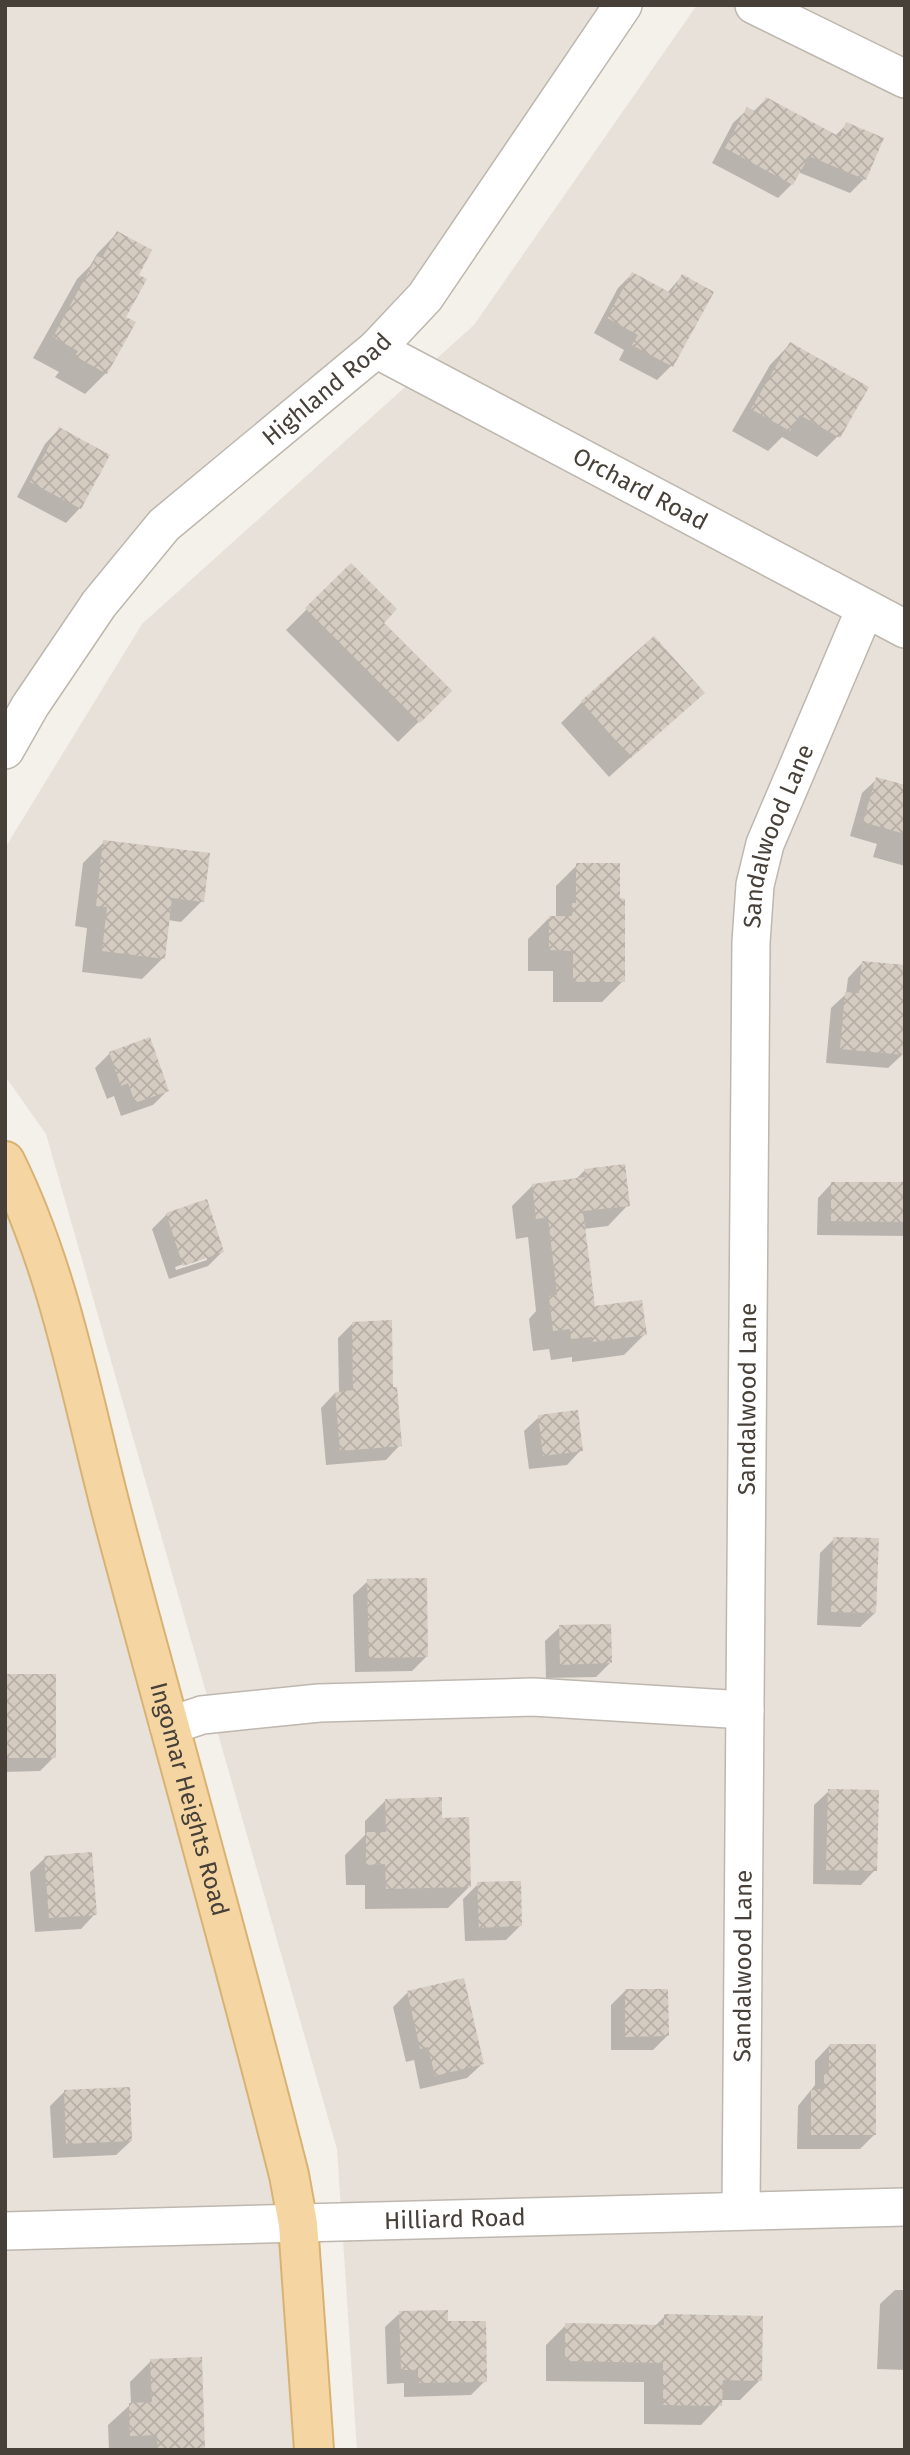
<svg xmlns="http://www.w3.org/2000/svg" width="910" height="2455" viewBox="0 0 910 2455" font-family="'Fira Sans',sans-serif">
<defs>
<pattern id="building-cross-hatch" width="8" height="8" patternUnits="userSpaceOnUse" patternTransform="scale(1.75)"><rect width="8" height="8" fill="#d4cbc1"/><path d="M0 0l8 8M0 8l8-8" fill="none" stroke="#b7afa7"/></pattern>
</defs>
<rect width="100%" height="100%" fill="#f4f0ea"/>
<path fill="#e7e1d9" d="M 5,5 L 623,5 L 451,260 L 164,525 L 5,750 Z
M 697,5 L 905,5 L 905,2450 L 357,2450 L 337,2149 L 46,1134 L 5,1076 L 5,848 L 142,624 L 474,325 Z
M 5,1161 L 274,2115 L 314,2450 L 5,2450 Z"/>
<path fill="#0003" fill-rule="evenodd" d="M 766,99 L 835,136 L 847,124 L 864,179 L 850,193 L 798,172 L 792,184 L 778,198 L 712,163 L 733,123 L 748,109 L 753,112 Z
M 117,233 L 136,276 L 106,373 L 85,394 L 55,377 L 59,372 L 33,358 L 77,279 L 90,266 L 97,254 Z
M 632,274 L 667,293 L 682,276 L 672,365 L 657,380 L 619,360 L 624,350 L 594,333 L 618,288 Z
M 790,344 L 838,436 L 817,457 L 782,437 L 768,451 L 732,431 L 770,365 Z
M 59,429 L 80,508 L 66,523 L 17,497 L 45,444 Z
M 351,565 L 382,623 L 450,691 L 398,742 L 286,630 Z
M 702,693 L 609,777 L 561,723 L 582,702 Z
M 877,779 L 905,787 L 905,866 L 873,857 L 877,844 L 850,836 L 862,793 Z
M 104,842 L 202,901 L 181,922 L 168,920 L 163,958 L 142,979 L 82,972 L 87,928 L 75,926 L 83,863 Z
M 577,865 L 623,981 L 602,1002 L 553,1002 L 553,971 L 528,971 L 528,939 L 549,918 L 556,918 L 556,886 Z
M 862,963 L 903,1054 L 888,1068 L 826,1063 L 831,1008 L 846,994 L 848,978 Z
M 110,1053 L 167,1091 L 153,1105 L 121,1116 L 114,1096 L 107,1099 L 95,1068 Z
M 584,1171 L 628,1205 L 608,1226 L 583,1229 L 593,1308 L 645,1334 L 624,1355 L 572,1362 L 572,1357 L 551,1360 L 549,1349 L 533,1351 L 529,1319 L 536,1311 L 528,1237 L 516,1239 L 512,1206 L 533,1185 L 575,1180 Z
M 832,1183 L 905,1184 L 905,1236 L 817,1235 L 818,1198 Z
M 167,1214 L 222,1252 L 208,1266 L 169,1279 L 152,1229 ZM 207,1256 L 207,1260 L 176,1270 L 175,1267 Z
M 353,1323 L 392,1389 L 400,1445 L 386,1460 L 326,1465 L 321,1408 L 335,1393 L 339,1393 L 338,1338 Z
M 539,1417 L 581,1450 L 567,1465 L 529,1469 L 524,1431 Z
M 834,1539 L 875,1613 L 860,1627 L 817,1625 L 820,1553 Z
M 368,1581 L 427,1656 L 412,1671 L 355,1672 L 353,1595 Z
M 560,1627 L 611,1662 L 596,1677 L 546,1678 L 545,1641 Z
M 5,1676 L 54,1757 L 40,1771 L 5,1772 Z
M 829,1791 L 875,1870 L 861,1885 L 813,1884 L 814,1805 Z
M 386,1800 L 441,1820 L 469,1887 L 448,1908 L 365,1909 L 365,1885 L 346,1885 L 345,1855 L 365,1835 L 365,1821 Z
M 45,1858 L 95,1914 L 81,1929 L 35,1932 L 30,1872 Z
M 478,1884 L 521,1925 L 506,1940 L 465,1941 L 463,1899 Z
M 625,1991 L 667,2036 L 653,2050 L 611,2050 L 611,2005 Z
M 408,1992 L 482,2064 L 467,2078 L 420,2089 L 414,2060 L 406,2062 L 393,2007 Z
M 829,2046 L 874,2135 L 860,2149 L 797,2149 L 798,2106 L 815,2085 L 815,2061 Z
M 65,2091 L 131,2141 L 116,2155 L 53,2158 L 50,2106 Z
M 895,2290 L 905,2290 L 905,2370 L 877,2369 L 880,2304 Z
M 400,2313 L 446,2323 L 485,2381 L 471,2395 L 404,2397 L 404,2383 L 387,2384 L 385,2327 Z
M 665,2316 L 760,2380 L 740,2400 L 720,2400 L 720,2405 L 701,2425 L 644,2424 L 644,2382 L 546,2381 L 546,2345 L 566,2325 L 654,2327 Z
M 151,2361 L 204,2450 L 109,2450 L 108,2425 L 131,2404 L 130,2382 Z"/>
<path fill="url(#building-cross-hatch)" d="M 766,97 L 840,137 L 846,122 L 884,138 L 866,180 L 809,156 L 793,185 L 725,148 L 747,107 L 758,113 Z
M 117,231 L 152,250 L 139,275 L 147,279 L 126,317 L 136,322 L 107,374 L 75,356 L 78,351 L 53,337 L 97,256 L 102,258 Z
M 632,272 L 671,293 L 682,274 L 714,292 L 673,367 L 632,345 L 638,335 L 607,318 Z
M 790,342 L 869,387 L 840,438 L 800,415 L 790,431 L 751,409 Z
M 59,427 L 110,455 L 81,509 L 30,482 Z
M 351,563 L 397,609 L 384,623 L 452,691 L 420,723 L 305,608 Z
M 654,636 L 705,693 L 631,758 L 581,701 Z
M 876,777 L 905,785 L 905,834 L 863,822 Z
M 103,840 L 210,853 L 204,902 L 172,898 L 165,959 L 102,951 L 107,907 L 96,906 Z
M 576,863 L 620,863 L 620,898 L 625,899 L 625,982 L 573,982 L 573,951 L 549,950 L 549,916 L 572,916 L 572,903 L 576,903 Z
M 862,961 L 905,965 L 905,1055 L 840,1049 L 845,992 L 859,993 Z
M 150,1037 L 169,1091 L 135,1103 L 128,1083 L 121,1086 L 109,1052 Z
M 625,1164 L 630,1206 L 583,1211 L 595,1306 L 642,1300 L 647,1335 L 593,1342 L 592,1337 L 571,1339 L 570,1329 L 553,1331 L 549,1296 L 557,1295 L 548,1217 L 536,1219 L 532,1184 L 585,1177 L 584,1169 Z
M 831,1182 L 905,1182 L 905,1222 L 831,1221 Z
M 207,1199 L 224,1252 L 183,1266 L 166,1213 Z
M 392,1320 L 393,1387 L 397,1387 L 402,1446 L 340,1451 L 335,1392 L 353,1390 L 352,1322 Z
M 578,1410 L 583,1451 L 543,1456 L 538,1415 Z
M 833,1537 L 879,1538 L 876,1613 L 831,1612 Z
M 427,1578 L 428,1657 L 369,1658 L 367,1579 Z
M 611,1624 L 612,1663 L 560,1665 L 559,1625 Z
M 5,1674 L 56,1674 L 56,1758 L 5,1758 Z
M 828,1789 L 879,1790 L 877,1871 L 826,1870 Z
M 442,1797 L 442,1818 L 469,1817 L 471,1887 L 386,1889 L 385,1864 L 366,1865 L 366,1832 L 386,1832 L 385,1799 Z
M 92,1852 L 97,1915 L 49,1918 L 44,1856 Z
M 521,1881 L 522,1926 L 479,1928 L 477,1882 Z
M 464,1978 L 484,2064 L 435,2076 L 428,2047 L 420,2049 L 407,1991 Z
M 625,1989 L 668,1989 L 669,2036 L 625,2037 Z
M 829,2044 L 876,2044 L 876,2135 L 811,2135 L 811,2090 L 824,2089 L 824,2073 L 829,2074 Z
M 130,2087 L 132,2141 L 66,2144 L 64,2090 Z
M 448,2310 L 448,2321 L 486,2321 L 487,2382 L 418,2383 L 418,2370 L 401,2370 L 399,2311 Z
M 664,2314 L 763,2316 L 762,2381 L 723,2380 L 722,2406 L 663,2405 L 663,2363 L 565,2361 L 565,2323 L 664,2325 Z
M 202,2357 L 205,2450 L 158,2450 L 157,2435 L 130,2436 L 129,2403 L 152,2402 L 150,2359 Z"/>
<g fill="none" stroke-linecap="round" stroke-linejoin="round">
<g stroke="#beb7ae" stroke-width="40">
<g id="minor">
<path d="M 754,5 L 905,79"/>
<path id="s1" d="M 376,349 L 905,629"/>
<path id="s2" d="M 5,750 L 30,706 L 99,604 L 164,525 L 376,349 L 425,297 L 623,5"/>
<path d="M 169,1726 L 202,1715 L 319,1703 L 533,1697 L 745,1710"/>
<path id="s3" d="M 741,2211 L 751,942 L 755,885 L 765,844 L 865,609"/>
<path id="s4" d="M 5,2231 L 905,2207"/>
</g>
</g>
<g stroke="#d9b273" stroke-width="42">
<g id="major">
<path id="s5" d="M 5,1161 C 63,1278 84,1411 118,1536 C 175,1749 235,1961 289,2175 L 298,2224 L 314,2450"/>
</g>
</g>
<use href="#minor" stroke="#fff" stroke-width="37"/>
<use href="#major" stroke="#f5d6a2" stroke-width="38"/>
</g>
<g text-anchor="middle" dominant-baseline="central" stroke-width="5" stroke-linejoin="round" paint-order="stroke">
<g font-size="24" fill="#474039" stroke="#fff">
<text stroke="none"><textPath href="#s2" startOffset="488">Highland Road</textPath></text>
<text stroke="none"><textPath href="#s1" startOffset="299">Orchard Road</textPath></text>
<text stroke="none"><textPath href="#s3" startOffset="1379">Sandalwood Lane</textPath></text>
<text stroke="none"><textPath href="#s3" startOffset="812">Sandalwood Lane</textPath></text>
<text stroke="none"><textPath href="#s5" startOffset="665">Ingomar Heights Road</textPath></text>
<text stroke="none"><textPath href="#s3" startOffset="245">Sandalwood Lane</textPath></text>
<text stroke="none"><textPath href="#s4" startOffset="450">Hilliard Road</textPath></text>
</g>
</g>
<rect width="910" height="2455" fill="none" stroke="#474039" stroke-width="14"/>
</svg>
